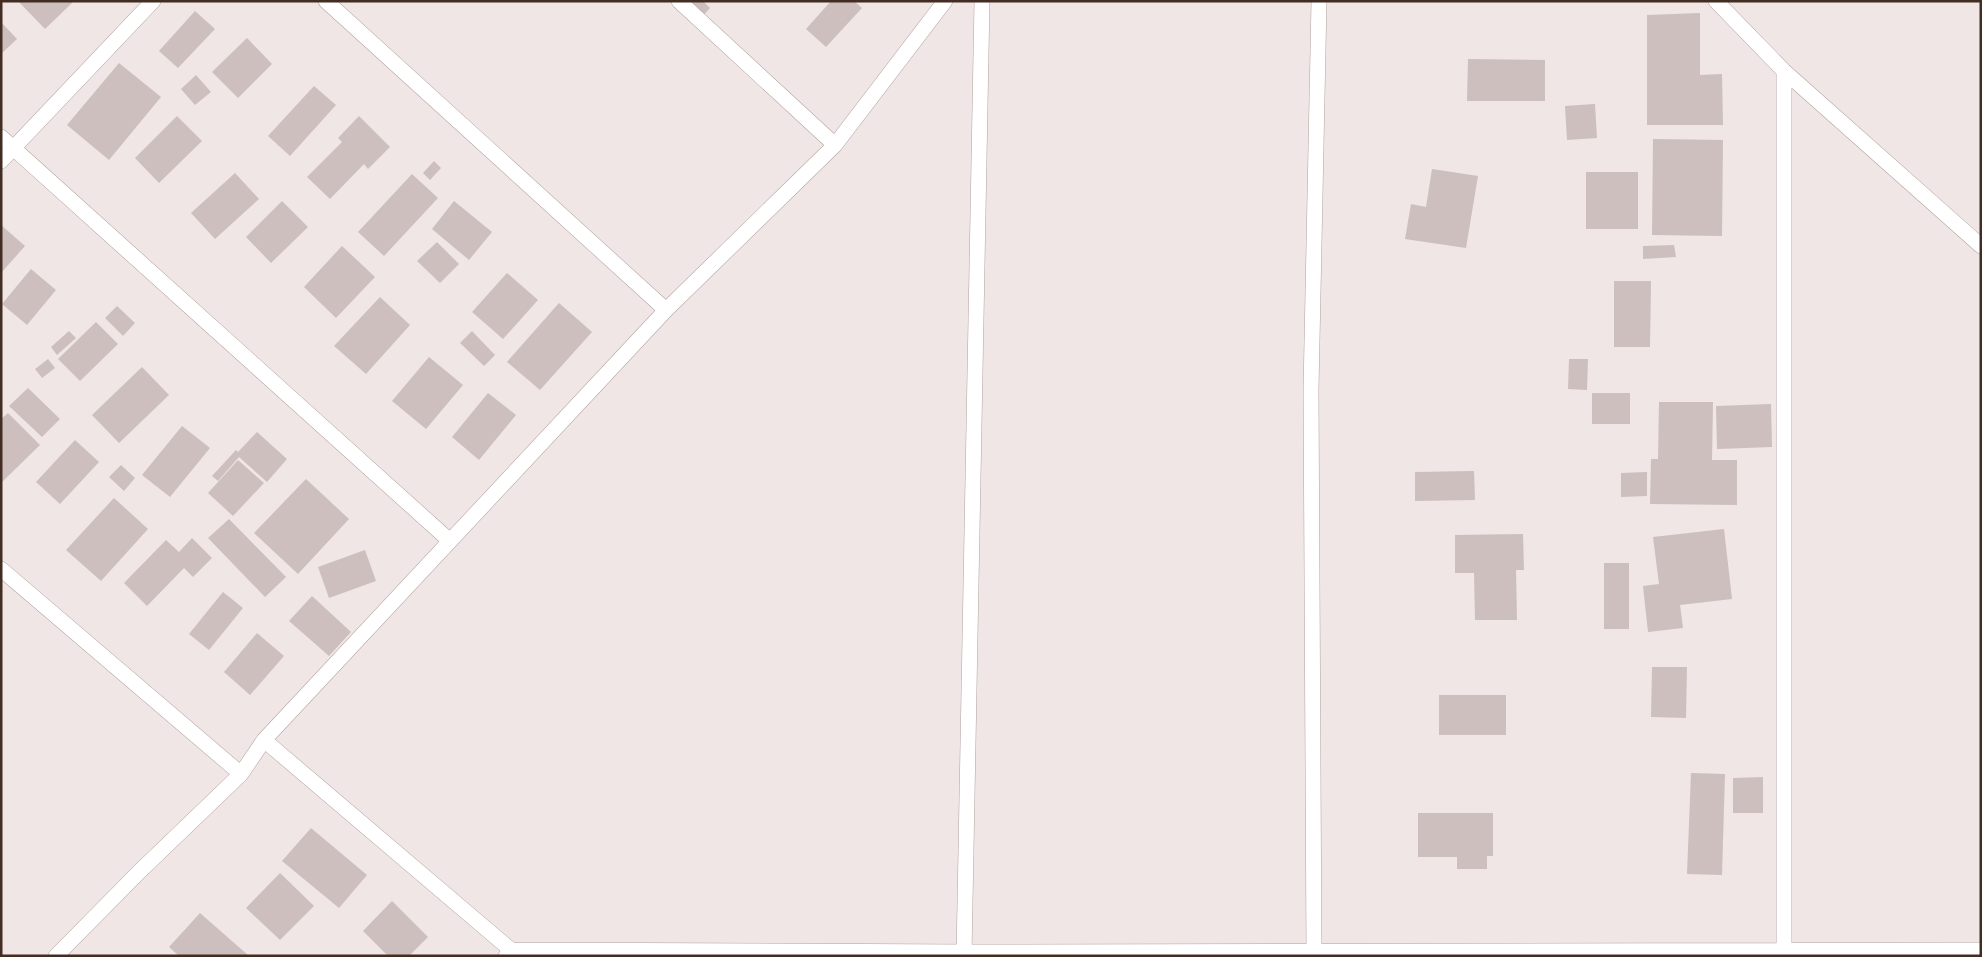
<svg xmlns="http://www.w3.org/2000/svg" width="1982" height="957" viewBox="0 0 1982 957" font-family="Quicksand,sans-serif">
<rect width="100%" height="100%" fill="#efe6e5"/>
<path fill="#cdbfbd" d="M 18,1 L 74,1 L 45,29 Z
M 684,1 L 703,1 L 710,8 L 701,18 Z
M 831,1 L 854,1 L 862,8 L 826,47 L 806,29 Z
M 195,11 L 215,29 L 178,68 L 159,51 Z
M 1700,13 L 1700,75 L 1722,74 L 1723,125 L 1647,125 L 1647,15 Z
M 1,22 L 17,39 L 1,54 Z
M 247,38 L 272,64 L 238,98 L 212,72 Z
M 1468,59 L 1545,60 L 1545,101 L 1467,101 Z
M 119,63 L 161,97 L 109,160 L 67,125 Z
M 196,75 L 211,92 L 195,105 L 181,89 Z
M 314,86 L 336,105 L 290,156 L 268,136 Z
M 1595,104 L 1597,138 L 1567,140 L 1565,106 Z
M 177,116 L 202,141 L 159,183 L 135,158 Z
M 359,116 L 390,147 L 368,169 L 364,164 L 330,199 L 307,177 L 342,142 L 338,138 Z
M 1653,139 L 1723,140 L 1722,236 L 1652,235 Z
M 434,161 L 441,168 L 430,180 L 423,173 Z
M 1432,169 L 1478,176 L 1466,248 L 1405,239 L 1411,204 L 1426,207 Z
M 1586,172 L 1638,172 L 1638,229 L 1586,229 Z
M 235,173 L 259,199 L 215,239 L 191,213 Z
M 412,174 L 438,198 L 384,256 L 358,232 Z
M 282,201 L 308,227 L 271,263 L 246,237 Z
M 454,201 L 492,232 L 469,260 L 432,229 Z
M 1,225 L 25,246 L 1,273 Z
M 437,242 L 459,264 L 440,283 L 417,261 Z
M 1674,245 L 1676,257 L 1643,259 L 1643,246 Z
M 342,246 L 375,277 L 336,318 L 304,287 Z
M 31,269 L 56,290 L 27,325 L 2,304 Z
M 507,273 L 538,300 L 503,339 L 472,312 Z
M 1614,281 L 1651,281 L 1650,347 L 1614,347 Z
M 380,297 L 410,325 L 366,374 L 334,346 Z
M 559,303 L 592,332 L 540,390 L 507,362 Z
M 117,306 L 135,323 L 123,336 L 105,318 Z
M 96,322 L 118,344 L 80,381 L 58,359 Z
M 69,331 L 76,338 L 57,355 L 51,347 Z
M 472,331 L 495,355 L 484,366 L 460,343 Z
M 429,357 L 463,385 L 426,429 L 392,401 Z
M 48,359 L 55,368 L 42,378 L 35,369 Z
M 1569,359 L 1588,359 L 1587,390 L 1568,389 Z
M 142,367 L 169,395 L 119,443 L 92,415 Z
M 28,388 L 60,419 L 42,437 L 9,406 Z
M 488,393 L 516,415 L 479,460 L 452,437 Z
M 1592,393 L 1630,393 L 1630,424 L 1592,424 Z
M 1659,402 L 1713,402 L 1712,460 L 1737,460 L 1737,505 L 1650,504 L 1651,459 L 1658,459 Z
M 1771,404 L 1772,447 L 1717,449 L 1716,406 Z
M 8,413 L 40,445 L 1,483 L 1,419 Z
M 182,426 L 210,448 L 170,497 L 142,475 Z
M 257,432 L 287,459 L 267,482 L 239,457 L 218,481 L 212,476 L 236,450 L 238,452 Z
M 75,440 L 99,462 L 60,504 L 36,482 Z
M 238,460 L 264,483 L 233,516 L 208,493 Z
M 121,465 L 135,478 L 124,491 L 109,477 Z
M 1474,471 L 1475,500 L 1415,501 L 1415,472 Z
M 1647,472 L 1647,496 L 1621,497 L 1621,473 Z
M 306,479 L 349,519 L 298,574 L 254,533 Z
M 114,498 L 148,529 L 101,581 L 66,550 Z
M 229,519 L 286,577 L 265,597 L 208,538 Z
M 1724,529 L 1732,599 L 1680,605 L 1683,628 L 1648,632 L 1643,586 L 1659,584 L 1653,537 Z
M 1523,534 L 1524,570 L 1516,570 L 1517,620 L 1475,620 L 1474,573 L 1455,573 L 1455,535 Z
M 192,538 L 212,558 L 193,577 L 184,568 L 147,606 L 124,583 L 166,540 L 179,552 Z
M 365,550 L 376,581 L 329,598 L 318,567 Z
M 1604,563 L 1629,563 L 1629,629 L 1604,629 Z
M 223,592 L 243,608 L 209,650 L 189,634 Z
M 312,596 L 351,632 L 329,656 L 289,621 Z
M 257,633 L 284,656 L 250,695 L 224,672 Z
M 1652,667 L 1687,667 L 1686,718 L 1651,717 Z
M 1439,695 L 1506,695 L 1506,735 L 1439,735 Z
M 1691,773 L 1725,774 L 1722,875 L 1687,874 Z
M 1763,777 L 1763,813 L 1733,813 L 1733,778 Z
M 1418,813 L 1493,813 L 1493,856 L 1487,856 L 1487,869 L 1457,869 L 1457,857 L 1418,857 Z
M 311,828 L 367,875 L 339,908 L 282,861 Z
M 280,873 L 314,906 L 280,940 L 246,908 Z
M 392,901 L 428,937 L 409,956 L 388,956 L 363,931 Z
M 200,913 L 249,956 L 179,956 L 169,947 Z"/>
<g fill="none" stroke-linecap="round" stroke-linejoin="round">
<g stroke="#b1a39f" stroke-width="16">
<path id="minor" d="M 326,1 L 666,310
M 679,1 L 835,145
M 1716,1 L 1784,71 L 1981,246
M 1784,71 L 1784,956
M 1,137 L 450,541
M 1,161 L 153,1
M 1,569 L 241,774
M 264,740 L 511,950
M 56,956 L 140,871 L 241,774 L 264,740 L 666,310 L 835,145 L 945,1
M 506,956 L 511,950 L 964,952 L 1981,950
M 964,956 L 982,1
M 1314,956 L 1311,390 L 1319,1"/>
</g>
<use href="#minor" stroke="#fff" stroke-width="15"/>
</g>
<rect width="1982" height="957" fill="none" stroke="#432d22" stroke-width="5"/>
</svg>
